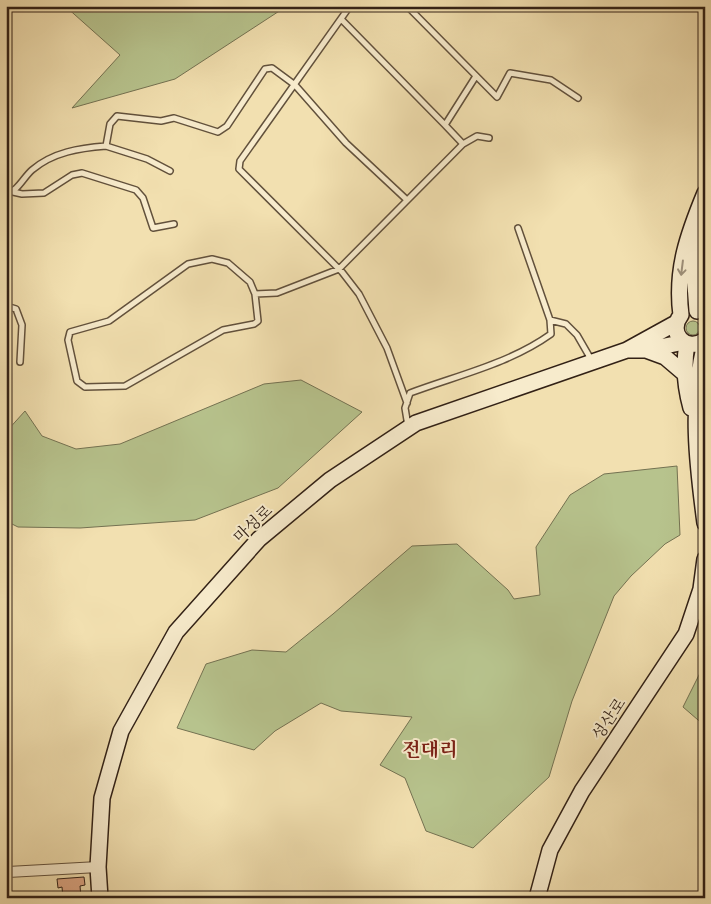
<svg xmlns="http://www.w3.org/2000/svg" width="711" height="904" viewBox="0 0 711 904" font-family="Cardo,'Noto Serif KR',serif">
<rect width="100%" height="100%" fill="#f2e0b0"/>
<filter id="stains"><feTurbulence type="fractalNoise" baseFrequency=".004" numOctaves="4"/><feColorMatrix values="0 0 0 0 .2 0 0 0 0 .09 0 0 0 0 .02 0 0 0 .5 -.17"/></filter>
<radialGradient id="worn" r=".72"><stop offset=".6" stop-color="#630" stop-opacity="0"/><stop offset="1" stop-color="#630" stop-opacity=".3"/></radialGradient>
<path fill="#b7c38d" stroke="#747252" d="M 65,6 L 287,6 L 175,79 L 72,108 L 120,55 Z
M686 328a7 7 0 1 1 14 0a7 7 0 1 1-14 0Z
M 301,380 L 362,412 L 278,488 L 195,520 L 80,528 L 18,527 L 6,521 L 6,432 L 25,411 L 42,436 L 76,449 L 120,444 L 264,384 Z
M 677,466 L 680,535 L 665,544 L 631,576 L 614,596 L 572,701 L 549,777 L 473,848 L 426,831 L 405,778 L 380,765 L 412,717 L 341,711 L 321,703 L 275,731 L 254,750 L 177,728 L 206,664 L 252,650 L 286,652 L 333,614 L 412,546 L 457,544 L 508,590 L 514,599 L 540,595 L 536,547 L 570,495 L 604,474 Z
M 705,663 L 705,726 L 683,707 Z"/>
<path fill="#dea785" stroke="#322116" d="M 84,877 L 85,885 L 80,886 L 81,898 L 63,898 L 62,887 L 58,888 L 57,879 Z"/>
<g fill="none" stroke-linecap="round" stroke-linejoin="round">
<g stroke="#62513c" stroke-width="8">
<path id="lane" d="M 350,6 L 240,161 L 239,169 L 342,272 L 359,294 L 387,348 L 407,403
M 407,6 L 497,97 L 510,73 L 551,80 L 578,98
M 341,19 L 445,125
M 463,144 L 477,136 L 489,138
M 106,146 L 147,159 L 170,171
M 13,192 L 22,194 L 44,193 L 72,175 L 82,173 L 136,190 L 143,198 L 153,228 L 174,224
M 6,194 C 18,191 23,178 32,170 C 53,152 80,148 106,146 L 110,124 L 117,116 L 161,121 L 174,118 L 218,132 L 227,126 L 265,69 L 272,68 L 295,85 L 346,143 L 407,200
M 518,228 L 550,320 L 566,324 L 577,335 L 592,361
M 255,294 L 258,321 L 254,324 L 223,330 L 125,386 L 85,387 L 77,381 L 68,340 L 70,332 L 109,321 L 188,264 L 212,259 L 228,263 L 250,282 L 255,294 L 277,293 L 339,269 L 463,144 L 445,125 L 476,76
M 6,306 L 16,309 L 22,325 L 20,362
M 408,426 L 405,408 L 410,393 C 458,375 509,364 551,334 L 550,320"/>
</g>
<g stroke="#62513c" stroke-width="12">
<path id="street" d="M 8,872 L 98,867"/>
</g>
<g stroke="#322116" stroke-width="18">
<path id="secondary" d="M 697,311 L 694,271 L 699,223
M 681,315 C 675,270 688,234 705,193
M 681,315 C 667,333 686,353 705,340
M 705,343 C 690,403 697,463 705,523
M 687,344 C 683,366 685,386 691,408
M 629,350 L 646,350 L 684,342
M 646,350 L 665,357 L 685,374
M 100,898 L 98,867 L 102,798 L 121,731 L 176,632 L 259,539 L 330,480 L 416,423 L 627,350 L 676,323
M 537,898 L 550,850 L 582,791 L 686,634 L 701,589 L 705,559"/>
</g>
<use href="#lane" stroke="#f7ebcc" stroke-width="5"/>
<use href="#street" stroke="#f7ebcc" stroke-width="10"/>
<use href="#secondary" stroke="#f7ebcc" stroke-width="15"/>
</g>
<defs><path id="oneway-shaft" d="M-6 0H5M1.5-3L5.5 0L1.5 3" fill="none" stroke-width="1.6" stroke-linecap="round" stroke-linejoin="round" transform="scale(1.25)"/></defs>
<use stroke="#9e907a" href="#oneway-shaft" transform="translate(682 268) rotate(97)"/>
<g text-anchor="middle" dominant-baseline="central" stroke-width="4" stroke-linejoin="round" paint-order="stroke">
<g font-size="16" fill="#322116" stroke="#f7ebcc">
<text transform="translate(253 524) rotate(-43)">마성로</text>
<text transform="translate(609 719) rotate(-56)">성산로</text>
</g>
<g font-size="19" font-weight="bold" fill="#7a1f14" stroke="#f7ebcc">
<text x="430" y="750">전대리</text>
</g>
</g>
<rect width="711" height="904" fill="none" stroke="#f2e0b0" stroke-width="25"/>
<rect x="8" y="8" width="696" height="889" fill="none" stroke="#322116" stroke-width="2.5"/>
<rect x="12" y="12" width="686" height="879" fill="none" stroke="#322116"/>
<rect width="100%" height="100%" filter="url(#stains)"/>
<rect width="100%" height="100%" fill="url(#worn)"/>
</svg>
